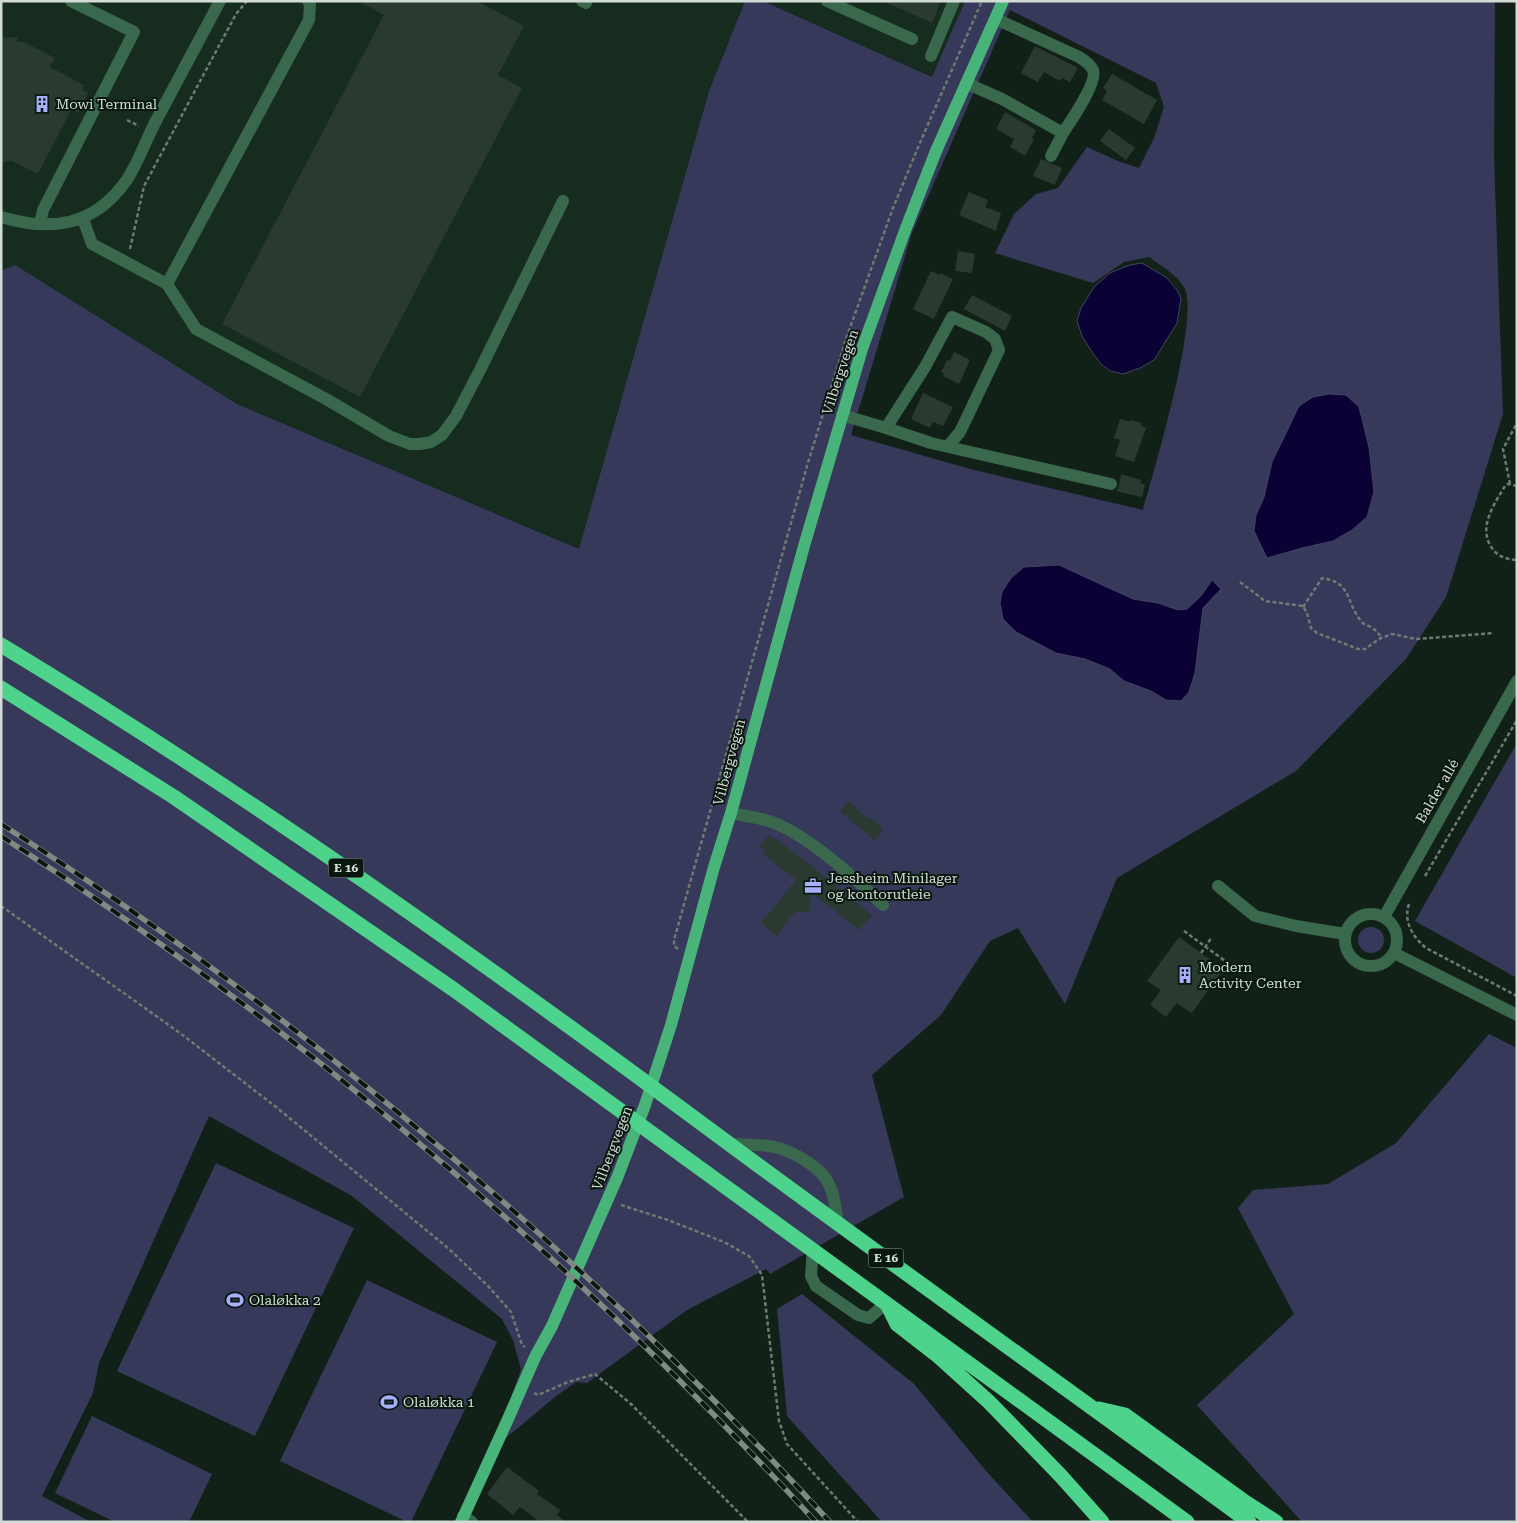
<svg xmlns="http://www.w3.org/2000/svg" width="1518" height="1523" viewBox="0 0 1518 1523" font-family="'Roboto Serif',serif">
<rect width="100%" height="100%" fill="#122118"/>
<path fill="#162c1f" d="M 1,1 L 745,1 L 709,91 L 580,549 L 237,404 L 15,266 L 1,271 Z
M 763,1 L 965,1 L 933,77 Z"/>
<path fill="#36395a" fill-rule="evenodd" d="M 745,1 L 763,1 L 932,77 L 965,1 L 1495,1 L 1494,157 L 1503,414 L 1446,597 L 1406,659 L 1296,771 L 1117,878 L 1065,1004 L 1018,928 L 990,941 L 941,1015 L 872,1075 L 904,1197 L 770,1274 L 766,1269 L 687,1310 L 587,1383 L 576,1382 L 555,1397 L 494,1448 L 521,1369 L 513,1340 L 502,1319 L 352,1196 L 209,1116 L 99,1363 L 93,1393 L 42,1496 L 91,1522 L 1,1522 L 1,271 L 15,265 L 237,404 L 579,549 L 709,91 ZM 1010,10 L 1156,83 L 1164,107 L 1154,138 L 1139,168 L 1118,161 L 1087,147 L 1058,188 L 1036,194 L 1014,214 L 995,253 L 1093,283 L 1124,262 L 1149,257 C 1161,266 1176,274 1184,287 C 1201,316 1153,473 1143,510 L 970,469 L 851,435 L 912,233 Z
M 1517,743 L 1517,978 L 1415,921 Z
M1358 940a13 13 0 1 1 26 0a13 13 0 1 1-26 0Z
M 1489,1034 L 1517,1048 L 1517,1522 L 1302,1522 L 1197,1405 L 1294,1314 L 1238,1208 L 1253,1190 L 1328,1184 L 1396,1143 Z
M 216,1163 L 354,1228 L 255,1436 L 117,1371 Z
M 367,1280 L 497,1342 L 411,1522 L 407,1522 L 280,1461 Z
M 802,1294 L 914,1384 L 987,1472 L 1033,1522 L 882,1522 L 787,1416 L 777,1309 Z
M 92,1416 L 212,1474 L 189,1522 L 115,1522 L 55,1493 Z"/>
<path fill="#0a0134" stroke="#464264" d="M 1142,263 L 1167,278 L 1177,290 L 1181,299 L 1177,323 L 1154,360 L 1140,368 L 1123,374 L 1110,371 L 1101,364 L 1092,352 L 1082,336 L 1077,321 L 1081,308 L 1094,287 L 1110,273 L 1130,265 Z
M 1329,394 L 1346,395 L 1359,407 L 1369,447 L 1374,492 L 1367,517 L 1352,530 L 1333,541 L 1302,548 L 1267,558 L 1254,531 L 1256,515 L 1264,497 L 1272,462 L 1299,406 L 1313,397 Z
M 1059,565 L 1133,599 L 1158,603 L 1178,610 L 1187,609 L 1201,596 L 1212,580 L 1221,589 L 1203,608 L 1195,673 L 1189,692 L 1181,701 L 1166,700 L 1151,691 L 1124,681 L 1110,669 L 1085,659 L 1056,653 L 1016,632 L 1003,619 L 1000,603 L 1002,592 L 1011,578 L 1024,567 Z"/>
<path fill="#2b3a30" d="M 358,1 L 477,1 L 524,26 L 498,75 L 522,88 L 360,397 L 222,324 L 384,15 Z
M 883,1 L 941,1 L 932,23 Z
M 17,37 L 17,42 L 24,42 L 55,58 L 50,67 L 84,85 L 82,90 L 88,93 L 78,113 L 71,110 L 38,174 L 12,161 L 1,162 L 1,38 Z
M 1035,46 L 1078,68 L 1070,82 L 1062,78 L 1060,81 L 1044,72 L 1038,82 L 1021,73 Z
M 1112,74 L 1157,100 L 1144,124 L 1102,100 L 1107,91 L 1103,88 Z
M 1005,112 L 1036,130 L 1032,138 L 1034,139 L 1025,156 L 1010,147 L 1014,139 L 996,129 Z
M 1109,129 L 1135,148 L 1126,160 L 1100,141 Z
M 1041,159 L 1062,168 L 1055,185 L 1033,176 Z
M 969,192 L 988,200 L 985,207 L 1001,213 L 996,231 L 959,215 Z
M 958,251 L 975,254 L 972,273 L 955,271 Z
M 931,271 L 939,275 L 940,273 L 953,279 L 934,319 L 913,309 Z
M 972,295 L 1012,316 L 1005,331 L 964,309 Z
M 954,352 L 970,360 L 959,384 L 943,376 L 944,373 L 941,372 L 947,360 L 950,361 Z
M 923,393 L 953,407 L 943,426 L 933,422 L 930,428 L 911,419 Z
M 1120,419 L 1130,422 L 1131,420 L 1142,423 L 1141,426 L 1146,428 L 1134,462 L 1115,456 L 1120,440 L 1114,438 Z
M 1121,474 L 1141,480 L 1140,483 L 1145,484 L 1142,497 L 1116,491 L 1119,486 Z
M 848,801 L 869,819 L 870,817 L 881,826 L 880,827 L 883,830 L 874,840 L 840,811 Z
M 769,835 L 774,839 L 775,838 L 805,861 L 872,915 L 859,930 L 811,892 L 809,912 L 796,911 L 776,936 L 761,923 L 796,880 L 763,854 L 765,851 L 759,847 Z
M 1179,937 L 1223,969 L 1192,1013 L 1177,1003 L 1166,1017 L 1150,1005 L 1161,990 L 1147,981 Z
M 507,1467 L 539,1491 L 537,1494 L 560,1510 L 557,1515 L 566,1522 L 540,1522 L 520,1507 L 513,1515 L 487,1494 Z"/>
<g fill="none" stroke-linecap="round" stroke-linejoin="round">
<path stroke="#6e7a72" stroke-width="2.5" stroke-dasharray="4 2.5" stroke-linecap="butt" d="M 127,120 L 139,126
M 130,249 L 144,186 L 236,14 L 247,1
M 1510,484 L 1503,449 L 1517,423
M 1517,486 L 1508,484 L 1505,486 C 1495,503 1479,525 1490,545 C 1496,556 1505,559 1517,560
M 1240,582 L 1265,601 L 1303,606 L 1307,613 L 1311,628 L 1317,633 L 1358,649 L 1365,649 L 1379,639 L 1392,634 L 1416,639 L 1494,633
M 1303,607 L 1322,578 C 1352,582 1346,603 1361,621 C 1364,625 1367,625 1371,627 C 1376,630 1379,634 1382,638
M 1425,876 L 1517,720
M 1409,904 C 1403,922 1413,937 1426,948 L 1517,996
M 1,906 L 180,1033 L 276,1107 L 448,1248 L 488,1286 L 511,1312 L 522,1345 L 525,1347
M 1184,931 L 1228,963
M 678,949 L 674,946 L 674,940 L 807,466 L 847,336 L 893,208 L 919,145 L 982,1
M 1201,953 L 1212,937
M 621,1205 L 668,1220 L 724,1242 L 749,1256 L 762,1275 L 779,1421 L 787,1444 L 858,1522
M 534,1393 L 538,1395 L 568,1382 L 595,1374 L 631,1404 L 748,1522"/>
<path stroke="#39684c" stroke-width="12" d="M 582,1 L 586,3
M 827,1 L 912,39
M 996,19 L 1079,57 C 1084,60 1090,64 1093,70 C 1098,82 1070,122 1063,133
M 931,56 L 954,1
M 966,83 L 1002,99 L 1063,133 L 1051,156
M 1,217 C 52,232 94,226 126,181 C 139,162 146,139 157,119 C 178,80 199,41 220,1
M 83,219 L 92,244 L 167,284 L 196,329 L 326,399 L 389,436 L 410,444 L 420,444 L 431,442 L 442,435 L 456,416 L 480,370 L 563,201
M 40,224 L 43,210 L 134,32 L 71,1
M 167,284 L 309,20 L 310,4 L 308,1
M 842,415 L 886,428 L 931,443 L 1111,484
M 886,428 L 925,367 L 952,317 L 986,332 L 995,339 L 999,350 L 960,432 L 948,446
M 731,813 C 743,816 757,817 769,821 C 805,833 855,878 883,905
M 1218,886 L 1255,916 L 1296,926 L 1345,934
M1345 940a26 26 0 1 1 52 0a26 26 0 1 1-52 0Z
M 1384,917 L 1517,681
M 1394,953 L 1517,1015
M 729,1144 C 763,1145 780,1143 809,1163 C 819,1170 827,1177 831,1189 C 835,1199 836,1212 838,1223
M 813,1249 L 811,1276 L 816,1286 L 858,1315 L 869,1318 L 886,1303
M 463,1516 L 472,1522"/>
<path stroke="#49b47a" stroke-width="12" d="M 461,1522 L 508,1419 L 535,1357 L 552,1326 L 599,1219 L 617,1178 L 645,1105 L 671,1025 L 714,867 L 731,813 L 804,546 L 862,349 L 906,228 L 936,151 L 1003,1"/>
<path stroke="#4dd38c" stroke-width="15" d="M 1,645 C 253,797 492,968 728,1143 C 901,1271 1076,1395 1249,1522
M 1,688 L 174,797 L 453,989 L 1187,1522
M 887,1304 L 897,1324 L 937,1355 L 989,1402 L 1060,1475 L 1102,1522
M 1099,1409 L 1125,1415 L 1245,1502 L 1276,1522"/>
<g stroke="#7f8a83" stroke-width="5.5">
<path id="rail" d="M 1,824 C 307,1019 585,1255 830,1522
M 1,836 C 300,1028 575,1260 816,1522"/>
</g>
<use href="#rail" stroke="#09180f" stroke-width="4" stroke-dasharray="11" stroke-linecap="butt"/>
</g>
<defs>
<g id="building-bare" transform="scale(1.35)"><path d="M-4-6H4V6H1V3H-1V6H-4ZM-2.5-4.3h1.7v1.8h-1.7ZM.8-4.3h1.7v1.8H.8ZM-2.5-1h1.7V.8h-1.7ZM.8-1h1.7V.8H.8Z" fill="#a8b0fc" stroke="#09180f" stroke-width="2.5" paint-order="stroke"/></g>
<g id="office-bare" transform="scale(1.35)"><path d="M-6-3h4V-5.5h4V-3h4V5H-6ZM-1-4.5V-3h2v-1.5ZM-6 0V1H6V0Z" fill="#a8b0fc" stroke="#09180f" stroke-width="2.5" paint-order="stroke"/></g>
<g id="stadium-bare" transform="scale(1.35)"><path d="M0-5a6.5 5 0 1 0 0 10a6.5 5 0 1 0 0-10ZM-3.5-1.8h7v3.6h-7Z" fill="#a8b0fc" stroke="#09180f" stroke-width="2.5" paint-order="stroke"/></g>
</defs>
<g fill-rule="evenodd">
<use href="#building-bare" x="42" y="104"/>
<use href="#office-bare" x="813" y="886"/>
<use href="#building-bare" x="1185" y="975"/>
<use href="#stadium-bare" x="235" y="1300"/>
<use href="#stadium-bare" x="389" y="1402"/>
</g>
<g text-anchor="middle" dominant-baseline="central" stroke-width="4" stroke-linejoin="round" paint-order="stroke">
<g fill="#09180f" stroke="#96a09a" stroke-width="1">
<rect x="328.5" y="858.5" width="35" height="19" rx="4"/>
<rect x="868.5" y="1248.5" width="35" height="19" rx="4"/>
</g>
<g font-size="12" font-weight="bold" fill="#d2dbd5">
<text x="346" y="868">E 16</text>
<text x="886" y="1258">E 16</text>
</g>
<g font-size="14" fill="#d2dbd5" stroke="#09180f" text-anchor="start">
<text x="56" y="104">Mowi Terminal</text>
<text x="827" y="878">Jessheim Minilager<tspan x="827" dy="16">og kontorutleie</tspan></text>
<text x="1199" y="967">Modern<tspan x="1199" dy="16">Activity Center</tspan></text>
<text x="249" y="1300">Olaløkka 2</text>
<text x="403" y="1402">Olaløkka 1</text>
</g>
<g font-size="14" fill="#d2dbd5" stroke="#09180f">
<text transform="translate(840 372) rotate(-72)">Vilbergvegen</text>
<text transform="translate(729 762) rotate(-75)">Vilbergvegen</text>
<text transform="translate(1437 791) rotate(-60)">Balder allé</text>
<text transform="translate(612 1148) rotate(-69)">Vilbergvegen</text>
</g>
</g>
<rect width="1518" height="1523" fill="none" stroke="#d2dbd5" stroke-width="5"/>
</svg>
